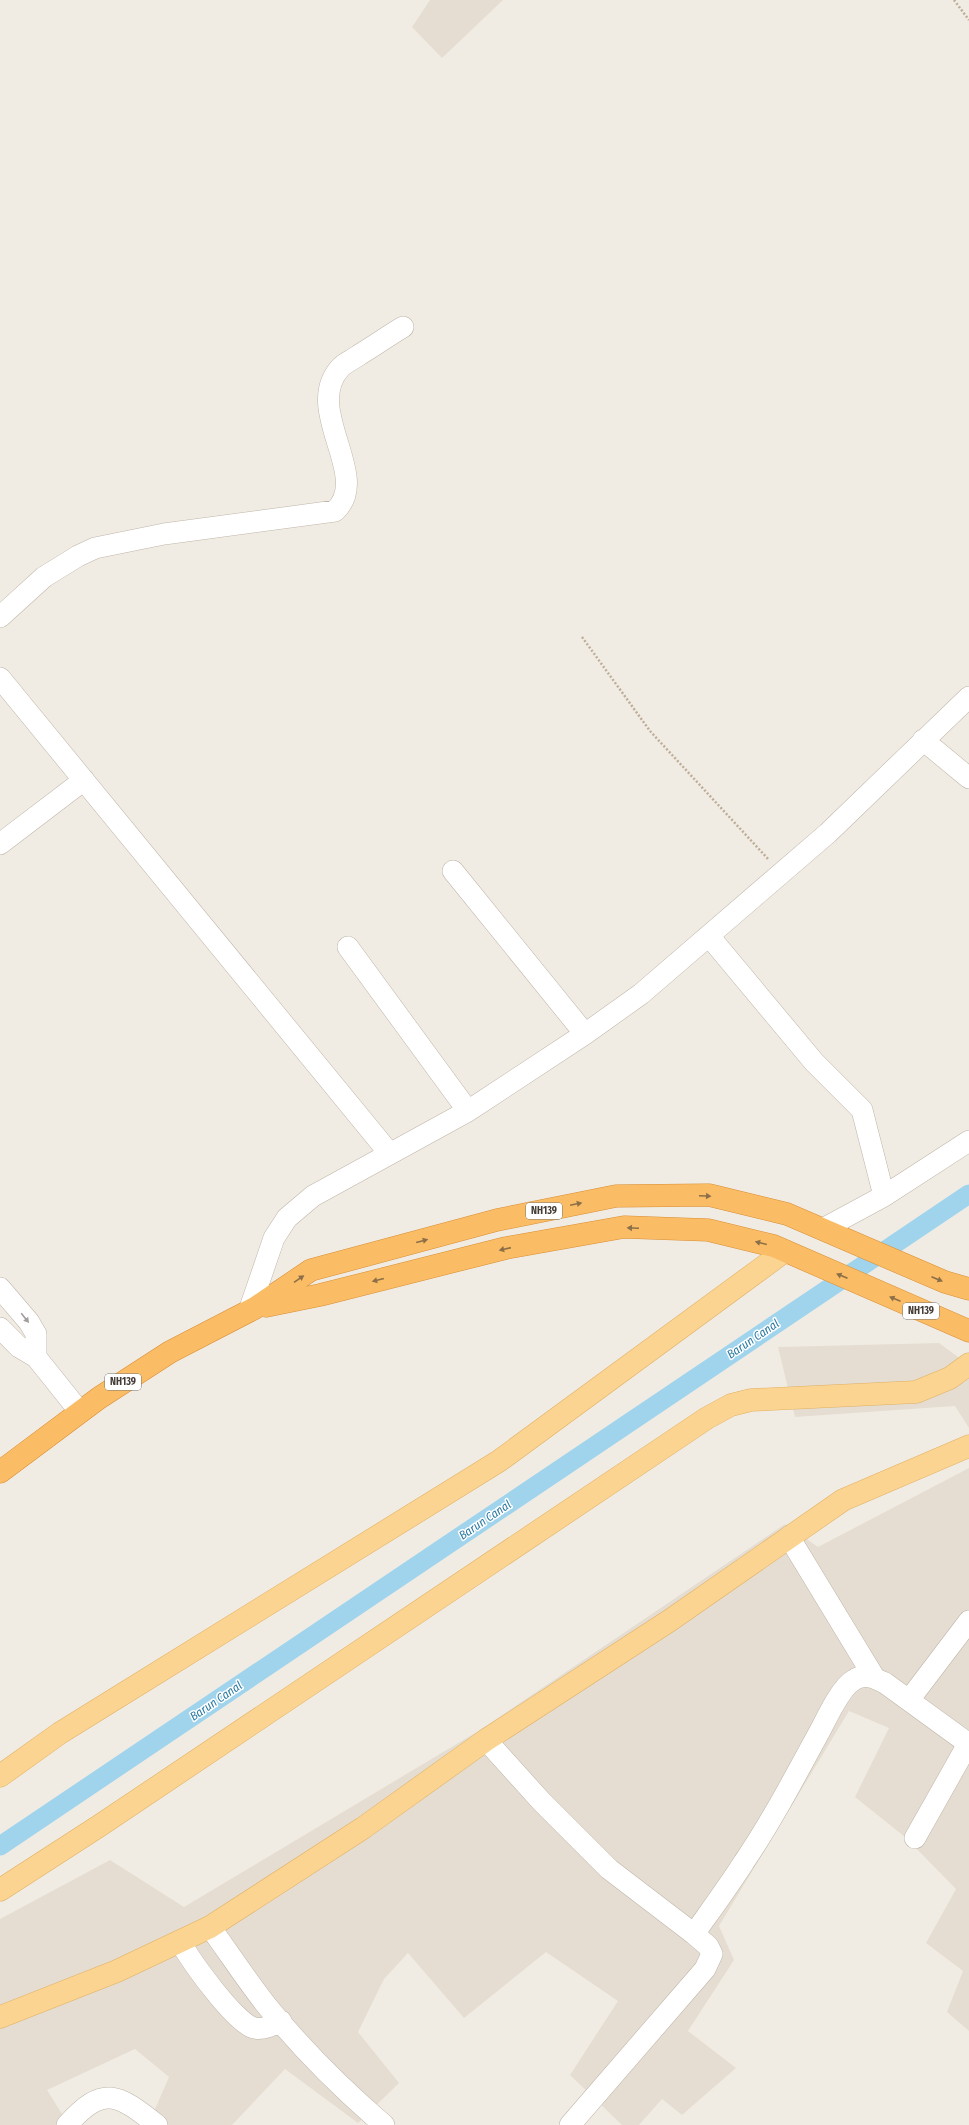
<svg xmlns="http://www.w3.org/2000/svg" width="969" height="2125" viewBox="0 0 969 2125" font-family="'Fira Sans Condensed',sans-serif">
<rect width="100%" height="100%" fill="#f1ece3"/>
<path fill="#e5ddd1" d="M 430,0 L 503,0 L 442,58 L 412,27 Z
M 939,1343 L 969,1365 L 969,1428 L 955,1406 L 795,1417 L 778,1347 Z
M 969,1468 L 969,2031 L 947,2012 L 963,1971 L 926,1943 L 956,1889 L 905,1837 L 855,1797 L 889,1728 L 849,1711 L 719,1926 L 734,1960 L 688,2031 L 736,2068 L 682,2115 L 662,2099 L 639,2125 L 622,2125 L 570,2075 L 618,2001 L 546,1952 L 464,2018 L 408,1953 L 384,1979 L 358,2032 L 399,2083 L 358,2123 L 285,2069 L 232,2125 L 148,2125 L 169,2077 L 135,2049 L 47,2090 L 69,2125 L 0,2125 L 0,1919 L 110,1860 L 184,1907 L 480,1730 L 785,1524 L 818,1547 Z"/>
<g fill="none" stroke-linecap="round" stroke-linejoin="round">
<path stroke="#a0d4ed" stroke-width="19" d="M 0,1846 L 969,1194"/>
<g stroke="#bfb5a9" stroke-width="22">
<path id="minor" d="M 0,617 L 44,577 L 78,556 L 95,548 L 164,534 L 335,511 C 373,476 301,409 341,367 C 346,362 354,359 359,355 C 374,346 388,336 403,327
M 0,678 L 390,1154
M 923,740 L 969,778
M 0,844 L 84,780
M 453,871 L 585,1034
M 709,936 L 814,1062 L 862,1110 L 884,1196
M 348,947 L 468,1111
M 823,1229 L 884,1196 L 969,1141
M 0,1288 L 29,1322 L 36,1334 L 36,1357
M 249,1311 L 274,1238 L 287,1218 L 313,1196 L 468,1111 L 585,1034 L 641,994 L 828,833 L 969,697
M 0,1328 L 19,1347 L 36,1357 L 80,1412
M 789,1537 L 874,1677
M 909,1700 L 969,1621
M 486,1740 L 541,1801 L 609,1869 L 694,1934 L 708,1946 L 712,1954 L 705,1969 L 570,2125
M 915,1838 L 968,1744
M 210,1927 C 229,1953 247,1981 267,2006 C 302,2049 342,2089 384,2125
M 694,1934 C 711,1910 728,1887 744,1862 C 773,1819 797,1773 822,1727 C 828,1715 842,1686 854,1680 C 864,1673 875,1678 885,1683 L 969,1744
M 180,1941 C 190,1960 235,2023 254,2028 C 264,2030 273,2025 281,2021
M 67,2125 C 103,2085 117,2093 157,2125"/>
</g>
<g stroke="#e0b062" stroke-width="23">
<path id="major" d="M 0,1776 L 60,1733 L 110,1702 L 499,1461 L 785,1251
M 0,1890 L 99,1826 L 707,1418 L 731,1405 L 751,1400 L 916,1392 L 950,1378 L 969,1364
M 0,2017 L 117,1971 L 210,1927 L 363,1828 L 486,1740 L 669,1621 L 843,1500 L 969,1446"/>
</g>
<g stroke="#d88f36" stroke-width="23">
<path id="highway" d="M 266,1306 L 320,1295 L 506,1248 L 624,1227 L 708,1230 L 774,1246 L 969,1331
M 0,1472 L 99,1398 L 170,1352 L 255,1308 L 311,1270 L 497,1220 L 616,1196 L 709,1195 L 787,1214 L 945,1282 L 969,1289"/>
</g>
<path stroke="#bdad98" stroke-width="2.5" stroke-dasharray="2 2" stroke-linecap="butt" d="M 954,0 L 969,20
M 582,637 L 650,731 L 769,860"/>
<use href="#minor" stroke="#fff" stroke-width="21"/>
<use href="#major" stroke="#fbd492" stroke-width="22"/>
<use href="#highway" stroke="#fabc65" stroke-width="22"/>
</g>
<defs><path id="oneway-solid" d="M-6-.8H1V-3.2L6.5 0L1 3.2V.8H-6Z"/></defs>
<g fill="#8c6f48">
<use href="#oneway-solid" transform="translate(705 1196) rotate(3)"/>
<use href="#oneway-solid" transform="translate(576 1204) rotate(-12)"/>
<use href="#oneway-solid" transform="translate(633 1228) rotate(-178)"/>
<use href="#oneway-solid" transform="translate(422 1241) rotate(-15)"/>
<use href="#oneway-solid" transform="translate(761 1243) rotate(-166)"/>
<use href="#oneway-solid" transform="translate(505 1249) rotate(167)"/>
<use href="#oneway-solid" transform="translate(842 1276) rotate(-157)"/>
<use href="#oneway-solid" transform="translate(299 1279) rotate(-34)"/>
<use href="#oneway-solid" transform="translate(937 1279) rotate(23)"/>
<use href="#oneway-solid" transform="translate(378 1280) rotate(166)"/>
<use href="#oneway-solid" transform="translate(895 1299) rotate(-157)"/>
</g>
<use fill="#a19d9a" href="#oneway-solid" transform="translate(25 1318) rotate(51)"/>
<g text-anchor="middle" dominant-baseline="central" stroke-width="3" stroke-linejoin="round" paint-order="stroke">
<g fill="#fff" stroke="#7b7671" stroke-width="1">
<rect x="526" y="1203" width="36" height="16" rx="3"/>
<rect x="903" y="1303" width="36" height="16" rx="3"/>
<rect x="105" y="1374" width="36" height="16" rx="3"/>
</g>
<g font-size="10" font-weight="bold" fill="#433b34">
<text x="544" y="1211">NH139</text>
<text x="921" y="1311">NH139</text>
<text x="123" y="1382">NH139</text>
</g>
<g font-size="12" font-style="italic" fill="#2e7ba3" stroke="#fff">
<text transform="translate(753 1339) rotate(-34)">Barun Canal</text>
<text transform="translate(485 1520) rotate(-34)">Barun Canal</text>
<text transform="translate(216 1701) rotate(-34)">Barun Canal</text>
</g>
</g>
</svg>
